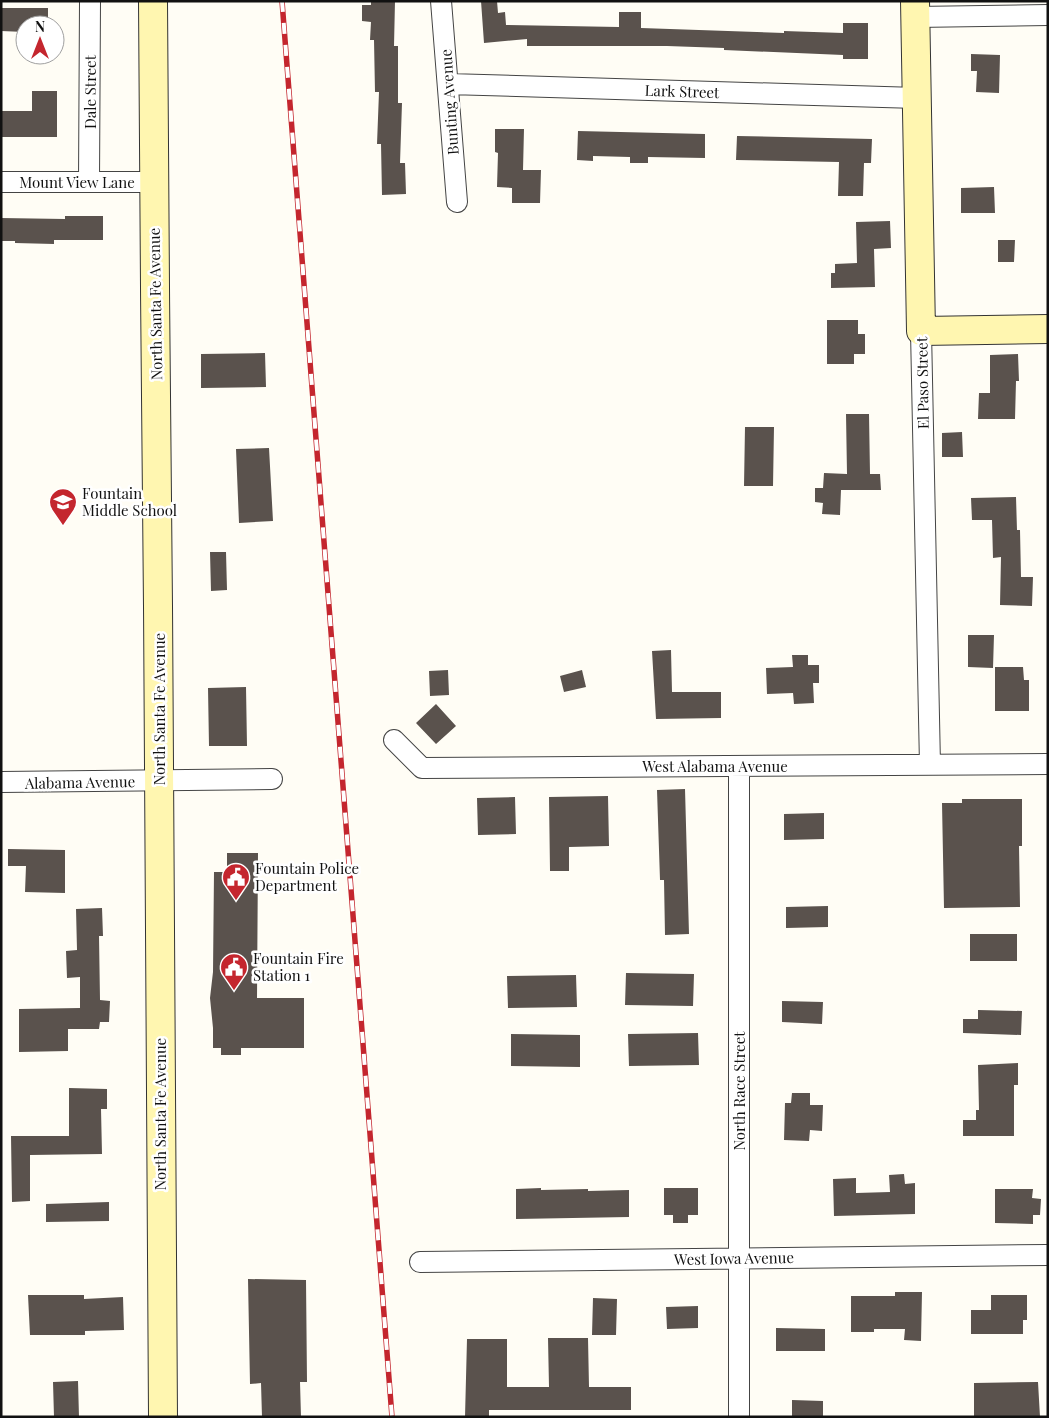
<svg xmlns="http://www.w3.org/2000/svg" width="1049" height="1418" viewBox="0 0 1049 1418" font-family="'Playfair Display',serif">
<rect width="100%" height="100%" fill="#fffdf5"/>
<path fill="#5a524d" d="M 371,1 L 395,1 L 394,46 L 398,46 L 398,103 L 402,103 L 400,163 L 405,163 L 406,194 L 382,195 L 381,144 L 377,144 L 379,92 L 375,92 L 374,40 L 370,40 L 371,22 L 362,21 L 362,5 L 371,5 Z
M 481,1 L 497,1 L 498,13 L 505,12 L 506,25 L 619,27 L 619,12 L 641,12 L 641,28 L 784,33 L 784,31 L 843,33 L 843,23 L 868,23 L 868,59 L 843,59 L 843,55 L 724,50 L 724,48 L 667,46 L 527,46 L 527,39 L 484,43 Z
M 1,8 L 48,8 L 48,25 L 25,25 L 25,32 L 1,31 Z
M 971,54 L 1000,55 L 999,93 L 976,92 L 977,71 L 971,71 Z
M 32,91 L 57,91 L 57,137 L 1,137 L 1,111 L 32,111 Z
M 495,129 L 524,129 L 523,170 L 541,170 L 540,203 L 512,203 L 512,188 L 497,187 L 498,153 L 495,152 Z
M 578,131 L 705,134 L 705,158 L 648,157 L 648,163 L 630,163 L 630,157 L 593,156 L 593,161 L 577,160 Z
M 737,136 L 872,139 L 871,163 L 864,163 L 863,196 L 838,196 L 839,162 L 736,160 Z
M 994,187 L 995,213 L 961,213 L 961,188 Z
M 65,216 L 103,216 L 103,240 L 54,240 L 54,244 L 15,243 L 15,241 L 1,241 L 1,218 L 65,219 Z
M 890,221 L 891,248 L 874,249 L 875,287 L 831,288 L 831,273 L 835,273 L 835,264 L 857,263 L 856,222 Z
M 998,240 L 1015,240 L 1014,262 L 998,262 Z
M 827,320 L 858,320 L 858,334 L 865,334 L 865,354 L 854,354 L 854,364 L 827,364 Z
M 265,353 L 266,387 L 201,388 L 201,354 Z
M 1018,354 L 1019,381 L 1016,381 L 1015,419 L 978,419 L 979,393 L 990,393 L 990,355 Z
M 846,414 L 869,414 L 870,474 L 880,474 L 881,490 L 841,490 L 840,515 L 822,514 L 823,503 L 815,502 L 815,488 L 823,488 L 824,473 L 847,474 Z
M 745,427 L 774,427 L 773,486 L 744,486 Z
M 962,432 L 963,457 L 942,457 L 942,433 Z
M 269,448 L 273,521 L 239,523 L 236,449 Z
M 1016,497 L 1017,530 L 1020,530 L 1021,577 L 1033,577 L 1032,606 L 1000,605 L 1001,557 L 993,558 L 992,520 L 972,520 L 971,498 Z
M 210,552 L 226,552 L 227,590 L 211,591 Z
M 968,635 L 994,635 L 993,668 L 968,667 Z
M 671,650 L 672,692 L 721,692 L 721,718 L 656,719 L 652,651 Z
M 792,655 L 808,655 L 808,665 L 819,665 L 819,683 L 813,683 L 814,703 L 794,704 L 793,693 L 767,694 L 766,668 L 793,667 Z
M 995,667 L 1023,667 L 1024,680 L 1029,680 L 1029,711 L 995,711 Z
M 448,670 L 449,695 L 430,696 L 429,671 Z
M 582,670 L 586,687 L 564,692 L 560,676 Z
M 246,687 L 247,746 L 209,746 L 208,688 Z
M 436,704 L 456,726 L 436,744 L 416,723 Z
M 685,789 L 689,934 L 665,935 L 664,880 L 660,880 L 657,790 Z
M 608,796 L 609,846 L 569,847 L 569,871 L 550,871 L 549,797 Z
M 515,797 L 516,834 L 478,835 L 477,798 Z
M 962,799 L 1022,799 L 1022,846 L 1019,846 L 1020,907 L 944,908 L 942,803 L 962,803 Z
M 824,813 L 824,839 L 784,840 L 784,814 Z
M 8,849 L 65,850 L 65,893 L 25,892 L 26,866 L 8,866 Z
M 227,853 L 258,853 L 257,998 L 304,998 L 304,1048 L 241,1048 L 241,1055 L 221,1055 L 221,1048 L 213,1048 L 213,1028 L 210,998 L 213,972 L 214,872 L 227,872 Z
M 828,906 L 828,927 L 786,928 L 786,907 Z
M 102,908 L 103,936 L 99,936 L 100,1000 L 110,1001 L 109,1022 L 100,1022 L 99,1029 L 68,1029 L 68,1051 L 19,1052 L 19,1009 L 80,1008 L 80,977 L 67,978 L 66,951 L 77,950 L 76,909 Z
M 970,934 L 1017,934 L 1017,961 L 970,961 Z
M 626,973 L 694,974 L 693,1006 L 625,1005 Z
M 576,975 L 577,1007 L 508,1008 L 507,976 Z
M 782,1001 L 823,1002 L 822,1024 L 782,1022 Z
M 978,1010 L 1022,1011 L 1021,1035 L 963,1033 L 963,1019 L 978,1019 Z
M 698,1033 L 699,1065 L 629,1066 L 628,1034 Z
M 511,1034 L 580,1035 L 580,1067 L 511,1066 Z
M 1018,1063 L 1018,1085 L 1014,1085 L 1014,1136 L 963,1136 L 963,1120 L 976,1120 L 976,1110 L 979,1110 L 978,1065 Z
M 69,1088 L 107,1089 L 107,1109 L 101,1109 L 102,1154 L 30,1155 L 30,1201 L 12,1202 L 11,1136 L 69,1136 Z
M 792,1093 L 810,1093 L 810,1105 L 823,1105 L 822,1131 L 810,1130 L 809,1141 L 784,1140 L 785,1103 L 791,1103 Z
M 904,1174 L 905,1184 L 915,1183 L 915,1214 L 834,1216 L 833,1179 L 856,1178 L 856,1193 L 890,1192 L 889,1175 Z
M 541,1188 L 541,1190 L 588,1189 L 588,1191 L 629,1190 L 629,1217 L 516,1219 L 516,1189 Z
M 664,1188 L 698,1188 L 698,1215 L 688,1215 L 688,1223 L 673,1223 L 673,1215 L 664,1215 Z
M 995,1189 L 1033,1189 L 1032,1198 L 1041,1199 L 1040,1215 L 1033,1215 L 1033,1224 L 995,1223 Z
M 109,1202 L 109,1221 L 46,1222 L 46,1204 Z
M 248,1279 L 306,1280 L 307,1382 L 300,1382 L 301,1417 L 262,1417 L 261,1383 L 250,1384 Z
M 895,1292 L 922,1292 L 921,1341 L 904,1340 L 905,1329 L 874,1329 L 874,1332 L 851,1332 L 851,1296 L 895,1296 Z
M 28,1295 L 84,1295 L 84,1299 L 123,1297 L 124,1330 L 85,1331 L 85,1335 L 30,1335 Z
M 991,1295 L 1027,1295 L 1027,1320 L 1023,1320 L 1023,1334 L 971,1334 L 971,1310 L 991,1310 Z
M 593,1298 L 617,1299 L 616,1335 L 592,1335 Z
M 698,1306 L 698,1328 L 667,1329 L 666,1307 Z
M 776,1328 L 825,1329 L 825,1351 L 776,1351 Z
M 548,1338 L 588,1338 L 589,1387 L 631,1387 L 631,1410 L 489,1410 L 489,1417 L 465,1417 L 467,1339 L 507,1339 L 507,1387 L 549,1387 Z
M 78,1381 L 79,1417 L 54,1417 L 53,1382 Z
M 1038,1382 L 1040,1417 L 974,1417 L 974,1383 Z
M 792,1400 L 823,1401 L 823,1417 L 792,1417 Z"/>
<g fill="none" stroke-linecap="round" stroke-linejoin="round">
<g stroke="#444" stroke-width="22">
<path id="minor" d="M 441,1 L 457,202
M 915,17 L 1048,15
M 448,84 L 917,98
M 1,182 L 153,182
M 89,182 L 90,1
M 921,331 L 930,765
M 394,740 L 422,768 L 1048,764
M 1,782 L 272,779
M 420,1262 L 1048,1255
M 739,1417 L 739,766"/>
</g>
<g stroke="#333" stroke-width="30">
<path id="secondary" d="M 153,1 C 153,203 157,404 158,606 C 160,876 160,1146 163,1417
M 915,1 L 921,331 L 1048,329"/>
</g>
<use href="#minor" stroke="#fff" stroke-width="20"/>
<use href="#secondary" stroke="#fff6b0" stroke-width="28"/>
<g stroke="#c4262e" stroke-width="5.5">
<path id="rail" d="M 282,1 L 392,1417"/>
</g>
<use href="#rail" stroke="#fff" stroke-width="4" stroke-dasharray="11" stroke-linecap="butt"/>
</g>
<defs>
<g id="school-pin" transform="scale(1.4375)"><path d="M0 17L-7.5 6A9.5 9.5 0 1 1 7.5 6Z" fill="#c4262e" stroke="#fff"/><path d="M0-5L7-2L0 1L-7-2ZM-4 1L0 2.5L4 1V4Q0 6-4 4Z" fill="#fff"/></g>
<g id="civic-pin" transform="scale(1.4375)"><path d="M0 17L-7.5 6A9.5 9.5 0 1 1 7.5 6Z" fill="#c4262e" stroke="#fff"/><path d="M-.6-6.5H3V-4.5H.6V-3L4-1V1h2V6H-6V1h2V-1L-.6-3ZM-1.2 2.5V6h2.4V2.5Z" fill="#fff"/></g>
</defs>
<g fill-rule="evenodd">
<use href="#school-pin" x="63" y="502"/>
<use href="#civic-pin" x="236" y="877"/>
<use href="#civic-pin" x="234" y="967"/>
</g>
<g text-anchor="middle" dominant-baseline="central" stroke-width="5" stroke-linejoin="round" paint-order="stroke">
<g font-size="15" fill="#111" stroke="#fff">
<text transform="translate(682 91) rotate(2)">Lark Street</text>
<text transform="translate(90 92) rotate(-90)">Dale Street</text>
<text transform="translate(449 102) rotate(-94)">Bunting Avenue</text>
<text x="77" y="182">Mount View Lane</text>
<text transform="translate(155 304) rotate(-91)">North Santa Fe Avenue</text>
<text transform="translate(922 383) rotate(-91)">El Paso Street</text>
<text transform="translate(159 709) rotate(-90)">North Santa Fe Avenue</text>
<text x="715" y="766">West Alabama Avenue</text>
<text transform="translate(80 782) rotate(-1)">Alabama Avenue</text>
<text transform="translate(739 1091) rotate(-90)">North Race Street</text>
<text transform="translate(160 1114) rotate(-90)">North Santa Fe Avenue</text>
<text transform="translate(734 1258) rotate(-1)">West Iowa Avenue</text>
</g>
<g font-size="15" fill="#111" stroke="#fff" text-anchor="start">
<text x="82" y="493">Fountain<tspan x="82" dy="17">Middle School</tspan></text>
<text x="255" y="868">Fountain Police<tspan x="255" dy="17">Department</tspan></text>
<text x="253" y="958">Fountain Fire<tspan x="253" dy="17">Station 1</tspan></text>
</g>
</g>
<rect width="1049" height="1418" fill="none" stroke="#111111" stroke-width="5"/>
<g transform="translate(40 40)"><circle r="24" fill="#ffffff" stroke="#a0a0a0"/>
<path d="M0-4L9 19L0 12L-9 19Z" fill="#c4262e"/>
<text y="-8" font-size="14" font-weight="bold" text-anchor="middle" fill="#111111">N</text>
</g>
</svg>
